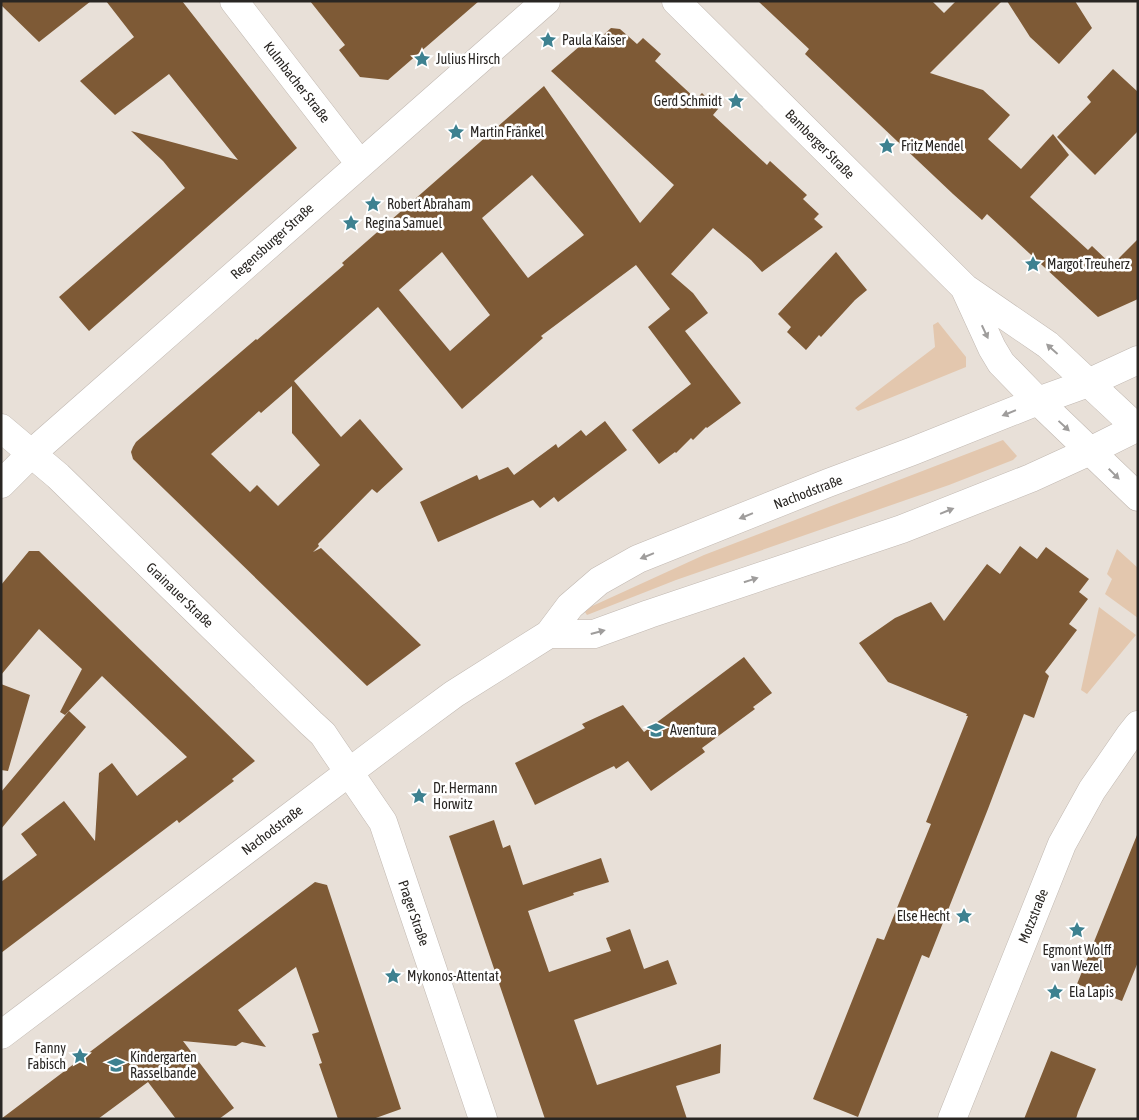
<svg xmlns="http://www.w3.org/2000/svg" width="1139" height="1120" viewBox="0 0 1139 1120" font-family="'Asap Condensed',sans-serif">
<rect width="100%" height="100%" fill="#e8e0d8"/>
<path fill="#e3c7ae" d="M 938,322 L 966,357 L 966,367 L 858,411 L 855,408 L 935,347 L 933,325 Z
M 1003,440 L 1017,456 L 1013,460 L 949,485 L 676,580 L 587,615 L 585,612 L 588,608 L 704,555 Z
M 1117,549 L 1138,568 L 1138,618 L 1105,594 L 1112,579 L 1107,574 Z
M 1099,607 L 1136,635 L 1087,694 L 1081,690 Z"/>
<path fill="#7e5a36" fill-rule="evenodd" d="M 1,1 L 91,1 L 39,42 L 1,5 Z
M 106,1 L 182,1 L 297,148 L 89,331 L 59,297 L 185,188 L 163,161 L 131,131 L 238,160 L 169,74 L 115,115 L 80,81 L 134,37 Z
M 310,1 L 479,1 L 388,80 L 360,77 L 339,50 L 345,45 Z
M 758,1 L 932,1 L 944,13 L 956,1 L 1002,1 L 930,73 L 983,90 L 1010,115 L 988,139 L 1021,169 L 1053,134 L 1069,155 L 1030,197 L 1088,250 L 1092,246 L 1112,265 L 1138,239 L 1138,299 L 1098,317 L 987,214 L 982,220 L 953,194 L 805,54 L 809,49 Z
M 1007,1 L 1075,1 L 1092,28 L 1059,64 L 1030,37 Z
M 611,28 L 620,29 L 637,44 L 643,38 L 661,54 L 655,61 L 696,99 L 702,93 L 718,109 L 713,115 L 767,165 L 770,161 L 807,195 L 803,199 L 819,214 L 814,219 L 823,227 L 762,272 L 751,260 L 713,228 L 671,274 L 693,293 L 708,313 L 685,331 L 741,403 L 707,428 L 706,427 L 693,440 L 691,438 L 676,453 L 675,452 L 659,464 L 632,430 L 691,384 L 648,327 L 670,309 L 636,265 L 541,336 L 543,338 L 462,409 L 378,307 L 294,381 L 341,437 L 360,419 L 403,469 L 377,493 L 372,489 L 318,544 L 319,546 L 313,552 L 321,548 L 421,645 L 367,686 L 133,459 L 131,452 L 133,447 L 136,442 L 256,339 L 257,340 L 344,265 L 342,263 L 544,86 L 640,223 L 674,185 L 551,71 L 595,33 L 600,38 ZM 532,175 L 584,235 L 528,278 L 482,218 ZM 442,252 L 490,315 L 450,351 L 399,290 ZM 292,386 L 292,433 L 320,465 L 278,506 L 257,485 L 250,492 L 211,454 L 259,411 L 261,413 Z
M 1113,69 L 1138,92 L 1138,131 L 1095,175 L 1057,137 L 1091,102 L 1087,97 Z
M 836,252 L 867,290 L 855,300 L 821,337 L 819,335 L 806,350 L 787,332 L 791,327 L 778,314 Z
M 605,421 L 627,450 L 558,502 L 554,497 L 540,508 L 533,500 L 438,542 L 420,502 L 477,475 L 479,480 L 508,467 L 514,475 L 556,444 L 558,448 L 581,430 L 586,436 Z
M 1020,546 L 1037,559 L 1046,547 L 1089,579 L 1079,592 L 1088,599 L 1069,624 L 1077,630 L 1045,672 L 1049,676 L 1034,718 L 1024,714 L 988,809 L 929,958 L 922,955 L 858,1117 L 813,1099 L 877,938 L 884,940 L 931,824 L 926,822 L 968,716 L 966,716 L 967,714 L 888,682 L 859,643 L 895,618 L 931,602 L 944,621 L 987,564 L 1000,574 Z
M 29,551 L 39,551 L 255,761 L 232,779 L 234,781 L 179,823 L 177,820 L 1,953 L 1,882 L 37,855 L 21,834 L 64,801 L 95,841 L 99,773 L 112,763 L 137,796 L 187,757 L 102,676 L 65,715 L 60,712 L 82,669 L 39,629 L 1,675 L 1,585 Z
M 744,657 L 772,693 L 753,707 L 755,709 L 702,748 L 705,752 L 651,791 L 628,761 L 616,769 L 614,766 L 535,805 L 515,763 L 585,728 L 582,724 L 623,705 L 644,732 Z
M 1,684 L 30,695 L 8,771 L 1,770 Z
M 69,711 L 86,727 L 1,829 L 1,792 Z
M 494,820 L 503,848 L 510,845 L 523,885 L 601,858 L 609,882 L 573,893 L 574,895 L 528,911 L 549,972 L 611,951 L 606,938 L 630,929 L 644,969 L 668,960 L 677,984 L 574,1020 L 597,1085 L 721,1044 L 720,1073 L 676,1086 L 687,1119 L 545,1119 L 449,836 Z
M 1137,835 L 1138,835 L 1138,962 L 1122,1001 L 1077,984 Z
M 315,882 L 327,885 L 401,1109 L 373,1119 L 338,1119 L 319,1064 L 322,1063 L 312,1034 L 319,1032 L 296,967 L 238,1010 L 266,1047 L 242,1042 L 236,1046 L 183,1041 L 234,1108 L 219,1119 L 176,1119 L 148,1082 L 98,1119 L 1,1119 Z
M 1051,1051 L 1096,1069 L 1078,1112 L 1076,1119 L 1024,1119 Z"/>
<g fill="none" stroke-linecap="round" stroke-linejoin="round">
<g stroke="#c1b8b1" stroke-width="29">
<path id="street" d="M 234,1 L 360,164
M 676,1 L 965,288 L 1048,345 L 1138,429
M 965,289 L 992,348 L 1001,363 L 1038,401 L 1138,497
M 1,428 L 58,476 L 311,723 L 323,734 L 331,746 L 383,822 L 483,1119
M 1,484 L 32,453 L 546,1
M 952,1119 L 1062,844 L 1092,790 L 1130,735 L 1138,725"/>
</g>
<g stroke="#c1b8b1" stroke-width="29">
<path id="secondary" d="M 549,634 L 594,634 L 649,614 L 902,529 L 1031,478 L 1090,451 L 1138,427
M 1,1035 L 401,733 L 454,694 L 549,634 L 570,606 L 599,581 L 638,559 L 828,483 L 913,451 L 1038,401 L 1088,383 L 1138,360"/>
</g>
<use href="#street" stroke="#fff" stroke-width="28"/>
<use href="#secondary" stroke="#fff" stroke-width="28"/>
</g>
<defs><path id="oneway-solid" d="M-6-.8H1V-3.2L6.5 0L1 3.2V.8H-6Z" transform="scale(1.25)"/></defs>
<g fill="#9f9d9c">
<use href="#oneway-solid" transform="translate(985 332) rotate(65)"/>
<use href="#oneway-solid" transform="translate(1052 349) rotate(-138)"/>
<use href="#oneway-solid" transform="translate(1009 413) rotate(158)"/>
<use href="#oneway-solid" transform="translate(1064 426) rotate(43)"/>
<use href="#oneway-solid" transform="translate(1114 474) rotate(45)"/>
<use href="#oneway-solid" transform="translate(947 511) rotate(-22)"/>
<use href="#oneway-solid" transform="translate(746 516) rotate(158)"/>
<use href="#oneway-solid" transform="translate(647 556) rotate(158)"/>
<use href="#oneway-solid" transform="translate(751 580) rotate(-18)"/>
<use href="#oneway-solid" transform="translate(598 632) rotate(-15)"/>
</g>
<defs>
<g id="sight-bare" transform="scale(1.35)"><path d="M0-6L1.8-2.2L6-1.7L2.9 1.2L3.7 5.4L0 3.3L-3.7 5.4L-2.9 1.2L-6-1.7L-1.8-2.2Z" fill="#3d8190" stroke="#fff" stroke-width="2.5" paint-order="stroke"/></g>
<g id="school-bare" transform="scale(1.35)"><path d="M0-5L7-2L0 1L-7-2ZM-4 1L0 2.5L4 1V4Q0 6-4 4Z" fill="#3d8190" stroke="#fff" stroke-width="2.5" paint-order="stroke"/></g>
</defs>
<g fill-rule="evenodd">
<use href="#sight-bare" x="548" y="40"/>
<use href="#sight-bare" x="422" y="59"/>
<use href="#sight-bare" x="736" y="101"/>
<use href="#sight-bare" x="456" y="132"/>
<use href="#sight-bare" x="887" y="146"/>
<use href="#sight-bare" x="373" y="204"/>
<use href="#sight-bare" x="351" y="223"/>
<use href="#sight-bare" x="1033" y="264"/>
<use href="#school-bare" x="656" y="730"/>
<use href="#sight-bare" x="419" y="796"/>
<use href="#sight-bare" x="964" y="916"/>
<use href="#sight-bare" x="1077" y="930"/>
<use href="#sight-bare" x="393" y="976"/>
<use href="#sight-bare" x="1055" y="992"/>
<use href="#sight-bare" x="80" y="1056"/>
<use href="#school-bare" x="116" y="1065"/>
</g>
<g text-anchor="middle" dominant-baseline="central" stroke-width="5" stroke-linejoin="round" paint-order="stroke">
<g font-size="14" fill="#292623" stroke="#fff" text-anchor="start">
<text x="562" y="40">Paula Kaiser</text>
<text x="436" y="59">Julius Hirsch</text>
<text x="722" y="101" text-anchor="end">Gerd Schmidt</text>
<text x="470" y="132">Martin Fränkel</text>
<text x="901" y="146">Fritz Mendel</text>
<text x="387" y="204">Robert Abraham</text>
<text x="365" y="223">Regina Samuel</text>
<text x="1047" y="264">Margot Treuherz</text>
<text x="670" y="730">Aventura</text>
<text x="433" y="788">Dr. Hermann<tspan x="433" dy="16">Horwitz</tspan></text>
<text x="950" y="916" text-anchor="end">Else Hecht</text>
<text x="1077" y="950" text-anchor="middle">Egmont Wolff<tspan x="1077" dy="16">van Wezel</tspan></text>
<text x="407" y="976">Mykonos-Attentat</text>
<text x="1069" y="992">Ela Lapis</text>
<text x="66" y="1048" text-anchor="end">Fanny<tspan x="66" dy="16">Fabisch</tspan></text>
<text x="130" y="1057">Kindergarten<tspan x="130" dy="16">Rasselbande</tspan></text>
</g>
<g font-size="14" fill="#292623" stroke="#fff">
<text transform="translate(297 82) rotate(52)">Kulmbacher Straße</text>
<text transform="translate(820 144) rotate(45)">Bamberger Straße</text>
<text transform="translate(272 241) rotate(-42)">Regensburger Straße</text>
<text transform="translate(808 492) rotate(-21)">Nachodstraße</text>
<text transform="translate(180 595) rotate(44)">Grainauer Straße</text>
<text transform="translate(272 830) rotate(-37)">Nachodstraße</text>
<text transform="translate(414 913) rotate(71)">Prager Straße</text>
<text transform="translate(1033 916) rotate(-68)">Motzstraße</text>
</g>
</g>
<rect width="1139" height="1120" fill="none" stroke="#292623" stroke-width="5"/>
</svg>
